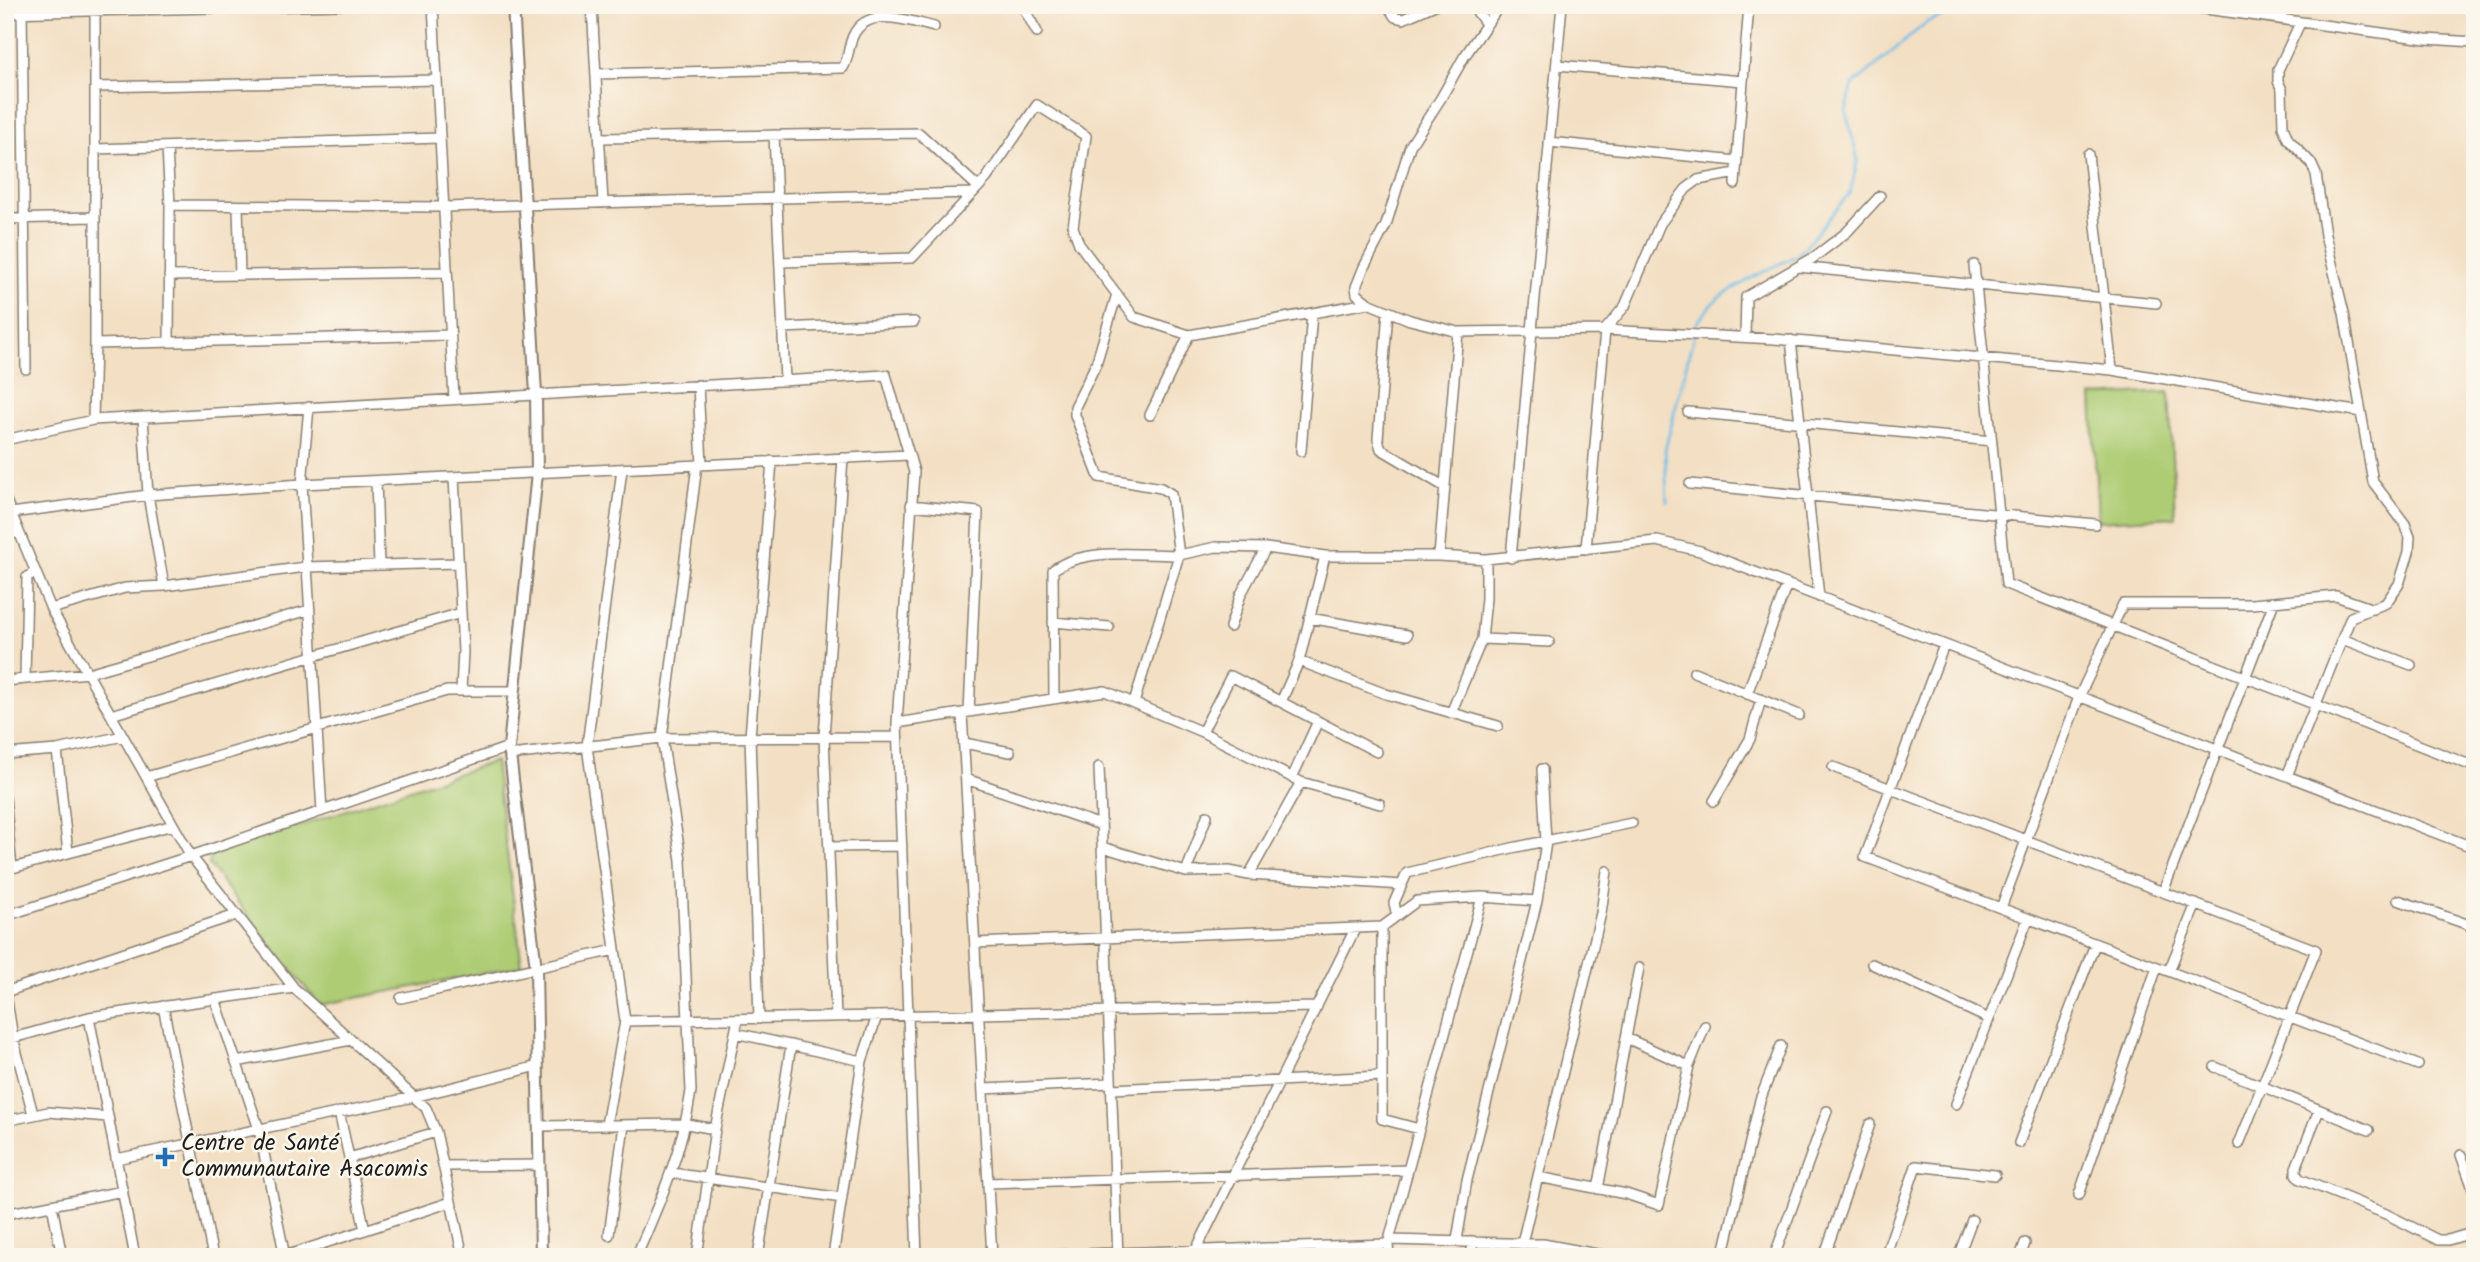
<svg xmlns="http://www.w3.org/2000/svg" width="2480" height="1262" viewBox="0 0 2480 1262" font-family="Kalam,sans-serif">
<rect width="100%" height="100%" fill="#fbf7ec"/>
<filter id="ink" filterUnits="userSpaceOnUse"><feTurbulence type="fractalNoise" baseFrequency=".0143" numOctaves="2"/><feDisplacementMap in="SourceGraphic" scale="14" xChannelSelector="R" yChannelSelector="G"/><feConvolveMatrix kernelMatrix="1 2 1 2 8 2 1 2 1" color-interpolation-filters="sRGB"/></filter>
<filter id="wash" filterUnits="userSpaceOnUse"><feTurbulence type="fractalNoise" baseFrequency=".00686" numOctaves="4" result="noise"/><feDisplacementMap in="SourceGraphic" scale="28" xChannelSelector="R" yChannelSelector="G"/><feGaussianBlur stdDeviation="1.57" result="paint"/><feColorMatrix in="noise" values="0 0 0 0 0 0 0 0 0 0 0 0 0 0 0 0 0 1.4 0 .05"/><feComposite in="paint" operator="in"/></filter>
<g filter="url(#wash)">
<rect width="100%" height="100%" fill="#f3dfc3"/>
<path fill="#d1d9f9" d="M 5,111 L 11,111 L 11,180 L 5,180 Z"/>
<path fill="#adcc73" stroke="#647448" stroke-width="2" d="M 2169,392 L 2175,517 L 2098,521 L 2092,396 Z
M 495,761 L 522,966 L 320,1005 L 287,966 L 209,865 L 211,855 Z"/>
<g fill="none" stroke-linecap="round" stroke-linejoin="round">
<path stroke="#6cbde8" stroke-width="2.5" d="M 1667,502 L 1665,450 L 1697,322 L 1718,298 L 1755,276 L 1798,255 L 1850,193 L 1858,160 L 1846,112 L 1853,85 L 1927,22 L 1976,5"/>
</g>
</g>
<g filter="url(#ink)">
<g fill="none" stroke-linecap="round" stroke-linejoin="round">
<g stroke="#887e70" stroke-width="12">
<path id="minor" d="M 22,5 L 26,369
M 433,5 L 454,399
M 592,5 L 603,203
M 1022,5 L 1037,32
M 1387,5 L 1395,17 L 1403,19 L 1435,5
M 1472,5 L 1486,24
M 1500,5 L 1464,57 L 1441,98 L 1410,146 L 1386,225 L 1364,267 L 1356,287 L 1357,294 L 1368,303 L 1410,320 L 1458,332 L 1605,330 L 1774,339 L 2112,370 L 2361,412
M 2176,5 L 2426,39 L 2475,42
M 5,13 L 341,5
M 1557,65 L 1743,81
M 596,74 L 843,68 C 849,58 848,47 853,36 C 867,5 909,21 934,27
M 95,87 L 437,80
M 774,135 L 785,381
M 600,138 L 919,133 L 978,187
M 1549,142 L 1737,161
M 167,147 L 170,205 L 169,342
M 95,149 L 440,138
M 2088,154 L 2112,370
M 1735,184 L 1749,5
M 170,205 L 444,207 L 972,193
M 238,206 L 240,275
M 5,219 L 95,217
M 780,262 L 912,258 L 986,179 L 1037,105 L 1086,136 L 1073,227 L 1079,244 L 1134,317 L 1189,335 L 1368,303
M 1974,265 L 2006,584 L 2475,767
M 1799,267 L 2156,303
M 169,276 L 447,272
M 1388,311 L 1378,439 L 1381,449 L 1445,487
M 783,328 L 914,322
M 1745,337 L 1746,297 L 1813,258 L 1847,232 L 1880,196
M 1791,340 L 1819,597
M 95,344 L 450,335
M 698,385 L 702,465
M 309,407 L 302,484 L 322,811
M 1688,412 L 1992,441
M 1150,415 L 1189,335
M 143,417 L 148,495 L 164,586
M 93,420 L 95,344 L 95,5
M 5,440 L 93,420 L 886,375 L 914,472 L 897,723 L 917,1257
M 1301,451 L 1312,313
M 454,477 L 463,651 L 461,691
M 376,481 L 379,565
M 1690,484 L 2095,524
M 5,498 L 51,609 L 191,856 L 294,988 L 426,1108 L 436,1132 L 463,1257
M 911,505 L 978,512 L 969,712
M 11,513 L 148,495 L 302,484 L 909,455
M 5,534 L 19,533
M 1586,549 L 1605,330 L 1625,306 L 1660,224 L 1686,189 L 1698,180 L 1736,173
M 1439,556 L 1458,332
M 1511,558 L 1562,5
M 51,609 L 125,588 L 164,586 L 306,567 L 458,563
M 1309,618 L 1407,635
M 1053,622 L 1109,627
M 1230,627 L 1241,594 L 1266,548
M 1482,639 L 1549,642
M 2342,639 L 2411,665
M 1944,645 L 1865,857 L 2418,1065
M 1299,661 L 1386,694 L 1498,726
M 1694,672 L 1799,715
M 25,679 L 27,577 L 35,572
M 5,681 L 88,673 L 309,610
M 1747,694 L 1787,584
M 1054,699 L 1053,570 C 1084,547 1140,555 1179,555 L 1171,494 L 1161,488 L 1099,477 L 1075,415 L 1075,407 L 1096,364 L 1117,294
M 1281,702 L 1299,661 L 1325,556
M 1134,703 L 1179,555 L 1216,547 L 1266,548 L 1325,556 L 1439,556 L 1486,559 L 1657,541 L 1700,551 L 2475,848
M 962,713 L 992,1257
M 1451,713 L 1482,639 L 1486,598 L 1486,559
M 111,715 L 461,613
M 897,723 L 1105,691 L 1202,732 L 1301,782 L 1380,804
M 1202,732 L 1231,676 L 1377,752
M 964,743 L 1010,752
M 57,750 L 68,853
M 5,754 L 57,750 L 123,736
M 510,755 L 662,738 L 897,737
M 1099,767 L 1118,1257
M 1833,767 L 2316,950 L 2239,1144
M 2287,776 L 2351,617 L 2386,603 L 2399,584 L 2409,552 L 2410,537 L 2405,524 L 2373,482 L 2344,313 L 2325,235 L 2316,174 L 2311,163 L 2288,139 L 2283,127 L 2282,90 L 2278,81 L 2278,70 L 2300,23
M 146,777 L 447,691 L 514,691
M 1292,778 L 1318,721
M 966,779 L 1101,825
M 5,797 L 12,868
M 1714,801 L 1750,739 L 1761,699
M 829,847 L 902,846
M 1102,847 L 1186,872 L 1229,871 L 1249,875 L 1402,885
M 5,870 L 173,825
M 1186,872 L 1207,816
M 1249,875 L 1301,782
M 2163,892 L 2274,602
M 2398,900 L 2475,927
M 2001,908 L 2079,697 L 2123,604 L 2252,604 L 2336,596 L 2373,609
M 5,916 L 191,856 L 509,747
M 1397,916 L 1394,903 L 1407,873 L 1512,848 L 1632,823
M 1382,927 L 1382,1119 L 1419,1129
M 975,943 L 1382,927 L 1417,901 L 1482,897 L 1537,901
M 1872,964 L 1989,1019
M 2169,971 L 2196,904
M 5,988 L 13,1038 L 33,1114
M 5,992 L 236,915
M 401,998 L 615,950
M 215,999 L 259,1129 L 285,1257
M 163,1006 L 213,1257
M 89,1017 L 135,1257
M 836,1017 L 824,737 L 843,458
M 759,1019 L 750,737 L 772,461
M 625,1021 L 1317,1007
M 735,1033 L 862,1061
M 13,1038 L 89,1017 L 294,988
M 1626,1038 L 1689,1066
M 236,1062 L 351,1040
M 2215,1067 L 2369,1130
M 983,1089 L 1111,1083
M 1112,1089 L 1382,1076
M 1956,1104 L 2028,919
M 2319,1110 L 2296,1168 L 2296,1174 L 2300,1179 L 2386,1214 L 2438,1240 L 2448,1240 L 2475,1232
M 339,1112 L 365,1230
M 5,1121 L 48,1112 L 108,1117
M 606,1125 L 625,1021 L 587,746 L 622,469
M 539,1126 L 687,1124 L 715,1129
M 2019,1143 L 2095,944
M 2461,1155 L 2475,1194
M 349,1158 L 436,1132
M 116,1159 L 414,1097 L 538,1066
M 443,1166 L 540,1165
M 672,1173 L 842,1198
M 1538,1177 L 1626,1194 L 1659,1205 L 1689,1066 L 1705,1026
M 988,1183 L 1408,1170
M 1598,1189 L 1639,968
M 2079,1195 L 2157,967
M 52,1205 L 62,1257
M 5,1214 L 123,1191
M 609,1235 L 624,1125
M 1389,1240 L 1543,1244 L 1613,1257
M 1457,1240 L 1467,1180 L 1537,901 L 1546,842 L 1542,769
M 1522,1243 L 1601,913 L 1607,871
M 285,1256 L 451,1202
M 636,1257 C 660,1202 683,1150 691,1091 L 681,860 L 662,738 L 697,465
M 697,1257 L 715,1129 L 738,1019
M 758,1257 L 791,1045
M 833,1257 L 862,1061 L 877,1016
M 994,1257 L 1388,1244
M 1196,1257 L 1196,1250 L 1355,929
M 1389,1257 L 1388,1244 L 1482,897
M 1471,1257 L 1473,1241
M 1542,1257 L 1543,1244
M 1723,1257 L 1760,1100 L 1781,1046
M 1774,1257 L 1827,1111
M 1824,1257 L 1870,1124
M 1885,1257 L 1916,1166 L 1995,1175
M 1958,1257 L 1972,1220
M 2020,1257 L 2025,1243"/>
</g>
<g stroke="#887e70" stroke-width="14">
<path id="tertiary" d="M 513,5 L 536,394 L 537,473 L 509,747 L 536,968 L 541,1257"/>
</g>
<use href="#minor" stroke="#fff" stroke-width="9"/>
<use href="#tertiary" stroke="#fff" stroke-width="10"/>
</g>
</g>
<path fill="#1f6fb2" stroke="#fbf7ec" stroke-width="2.5" d="M161.5 1146.5h7v7h7v7h-7v7h-7v-7h-7v-7h7z"/>
<g text-anchor="middle" dominant-baseline="central" stroke-width="5" stroke-linejoin="round" paint-order="stroke">
<g font-size="23" fill="#1c1c1c" stroke="#fbf7ec" text-anchor="start">
<text x="181" y="1144">Centre de Santé<tspan x="181" dy="26">Communautaire Asacomis</tspan></text>
</g>
</g>
<rect width="2480" height="1262" fill="none" stroke="#fbf7ec" stroke-width="28"/>
</svg>
